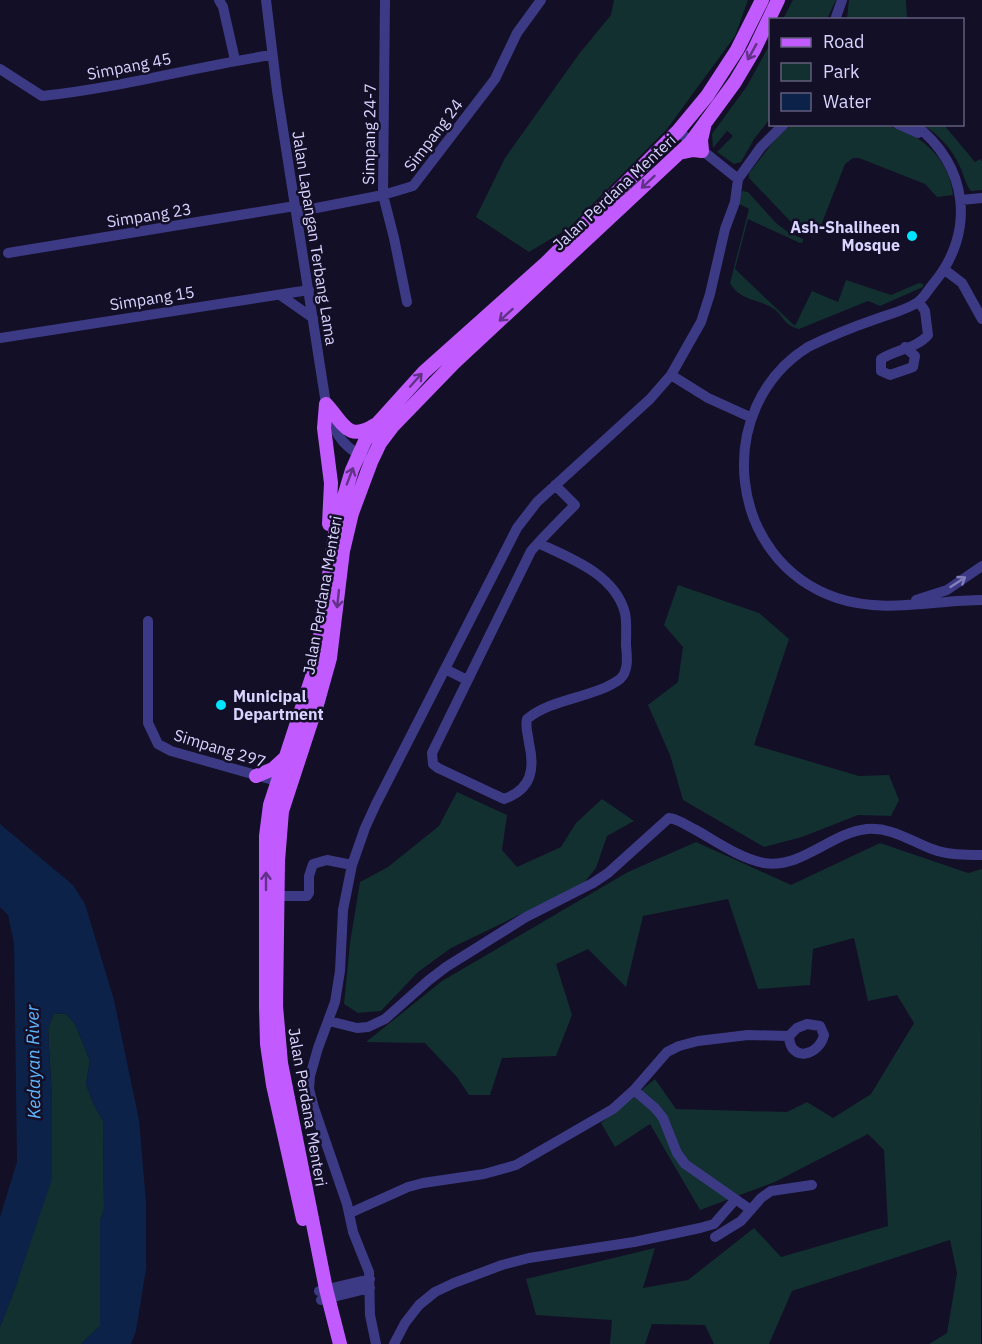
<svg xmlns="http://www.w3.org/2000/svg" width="982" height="1344" viewBox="0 0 982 1344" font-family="'IBM Plex Sans',sans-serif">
<rect width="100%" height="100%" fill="#130f26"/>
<path fill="#12302f" d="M 614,0 L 748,0 L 735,36 L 667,129 L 569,228 L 529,252 L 476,217 L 505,158 L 579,54 L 611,15 Z
M 793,0 L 836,0 L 827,19 L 783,19 Z
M 849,0 L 906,0 L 907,19 L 847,19 Z
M 770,44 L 770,119 L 754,139 L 741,162 L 734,164 L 717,152 L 733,136 L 727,131 L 713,148 L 712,134 L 747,86 Z
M 793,124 C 813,125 833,125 854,125 C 863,125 873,123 882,125 C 918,130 950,158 953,195 L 937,197 L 925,184 L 859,158 L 853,158 L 845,164 L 818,233 L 791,222 L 749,178 L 749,173 L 780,133 Z
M 924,125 L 944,125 L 975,162 L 980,159 L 982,161 L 982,190 L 971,191 C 965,184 964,174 959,165 C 951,147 939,136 924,125 Z
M 742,191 L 748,192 L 776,223 L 789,233 L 803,239 L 803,242 L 800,243 L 748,219 L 735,269 L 795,326 L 812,291 L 838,302 L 846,280 L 891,295 L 919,283 L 923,284 L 923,287 L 880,306 L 868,301 L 799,329 C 783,325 785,317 774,309 C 758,298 741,302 730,283 L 749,209 L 737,203 Z
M 678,585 L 759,613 L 789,639 L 754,745 L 859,776 L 889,775 L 899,800 L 891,816 L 858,815 L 802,837 L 764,847 L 683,800 L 670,755 L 648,705 L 678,682 L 683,647 L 664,625 Z
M 457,792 L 507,815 L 502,850 L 517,867 L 561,847 L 576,823 L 602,799 L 634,821 L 607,836 L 596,868 L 583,884 L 451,948 L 418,972 L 381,1011 L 358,1013 L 344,1004 L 350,943 L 360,882 L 388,867 L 439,826 Z
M 696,842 L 791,885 L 880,843 L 968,873 L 982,869 L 981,1344 L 929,1344 L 947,1333 L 957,1273 L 950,1240 L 792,1291 L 769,1344 L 714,1344 L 705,1325 L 652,1324 L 645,1344 L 610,1344 L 612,1320 L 536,1315 L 526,1279 L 655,1248 L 643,1288 L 688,1280 L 754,1228 L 781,1257 L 888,1226 L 884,1150 L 868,1134 L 775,1182 L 700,1210 L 650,1124 L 615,1147 L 601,1123 L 655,1079 L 676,1109 L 787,1112 L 807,1102 L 833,1118 L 871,1094 L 914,1023 L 897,995 L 868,1001 L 854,938 L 813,949 L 810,985 L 758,989 L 728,899 L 643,916 L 626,987 L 588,949 L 556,964 L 572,1015 L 556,1056 L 502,1058 L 490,1095 L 469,1095 L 457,1077 L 425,1043 L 366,1042 L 442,981 L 628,872 Z
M 54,1013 L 66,1014 L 75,1024 L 90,1061 L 86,1084 L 93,1103 L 103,1121 L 104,1209 L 100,1221 L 100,1326 L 81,1344 L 0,1344 L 0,1327 L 17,1283 L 52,1100 L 48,1029 Z"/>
<path fill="#0c2248" d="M 0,824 L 73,885 L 85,904 L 114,1000 L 139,1120 L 146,1202 L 146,1269 L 136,1331 L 131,1344 L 81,1344 L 100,1326 L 100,1221 L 104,1209 L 103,1121 L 93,1103 L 86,1084 L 90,1061 L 75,1024 L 66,1014 L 54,1013 L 48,1029 L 52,1100 L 52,1179 L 17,1283 L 0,1327 L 0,1217 L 17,1162 L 14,943 L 8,915 L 0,907 Z"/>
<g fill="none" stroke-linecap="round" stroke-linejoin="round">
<path stroke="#3d3a85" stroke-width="10" d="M 219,0 L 223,7 L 235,60
M 266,0 L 277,91 L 326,404 C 333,429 339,444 363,457
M 385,0 L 383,195 L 394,238 L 407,302
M 835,20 L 842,0
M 0,69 L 42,96 C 119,88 194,67 271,55
M 898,124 L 918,133
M 914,124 C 969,165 976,233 933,284 C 928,290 924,298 918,302 C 907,310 889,314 876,319 C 853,327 830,336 808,347 C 711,408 727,561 837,598 C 884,614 934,600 982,600
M 678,131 L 738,179
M 961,200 L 982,198
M 296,212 L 383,195 L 413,186 L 495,79 L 517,33 L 541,0
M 8,253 L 295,206
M 945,270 L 962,283 L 982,319
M 280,295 L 313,318
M 0,338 L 309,290
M 905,347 L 915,356 L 913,367 L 890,375 L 881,371 L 881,359 C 898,349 917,348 928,335 L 925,311 L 919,302
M 671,375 L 708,398 L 750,417
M 538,543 C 570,558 615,574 625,613 C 627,622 626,634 626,645 C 627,656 629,671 620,679 C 595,698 552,698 527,719 C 525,727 528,734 529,743 C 535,769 532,789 504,799 L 438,768 L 433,764 L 432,753 L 531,551 C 545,535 560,520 575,505 L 555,485
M 916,600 L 947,590 L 982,566
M 148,621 L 148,723 L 158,744 L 171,751 L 284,783
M 445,669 L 467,680
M 277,896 L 307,896 L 309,893 L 309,876 L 313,864 L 327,860 L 352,865
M 329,1021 L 357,1028 L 368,1027 L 385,1019 L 429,980 L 446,967 L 526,917 L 593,883 L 608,873 L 669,818 C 678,819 686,825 694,829 C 716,841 739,858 764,863 C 802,869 830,833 867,829 C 892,827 910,841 932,849 C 948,855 965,855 982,855
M 807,1024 L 820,1026 L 824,1035 C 819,1056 790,1063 789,1036 L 797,1028 Z
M 634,1090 L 655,1108 L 663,1118 L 677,1153 L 685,1164 L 751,1210
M 350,1213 L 408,1187 L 423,1183 L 484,1174 L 516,1165 L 613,1109 L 634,1090 L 667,1052 L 679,1046 L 698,1041 L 748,1035 L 789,1036
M 715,1237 L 741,1221 L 761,1198 L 771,1191 L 812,1185
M 319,1291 L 370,1279
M 321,1300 L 370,1288
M 376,1344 L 370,1315 L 369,1272 L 353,1232 L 347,1204 L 314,1108 L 309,1089 L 310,1076 L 318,1048 L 335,1002 L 340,971 L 343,910 L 352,865 L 365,828 L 376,804 L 517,528 L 537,502 L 650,399 L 671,375 L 701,322 L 710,294 L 725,229 L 735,202 L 738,179 L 761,147 L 784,124
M 394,1344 L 405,1323 L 419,1305 L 435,1292 L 454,1283 L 502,1265 L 529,1258 L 634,1242 L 700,1228 L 714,1224 L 735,1200"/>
<path stroke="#c25bff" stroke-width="14" d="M 679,153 L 693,150 L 702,151 L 701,140 L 704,127
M 326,404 L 324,428 L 331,483 L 329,524
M 326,404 C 343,422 347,443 375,425
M 256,776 L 273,769 L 285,758
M 303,1219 L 273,1085 L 267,1044 L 266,1007 L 266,836 L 270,805 L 312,677 L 319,644 L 337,520 L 352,470 L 365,441 L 377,424 L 424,372 L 546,263 L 678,131 L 707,96 L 737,50 L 762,0
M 340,1344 L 326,1289 L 281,1063 L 276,1006 L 278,861 L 282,811 L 318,701 L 330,658 L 343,551 L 352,513 L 371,462 L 380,443 L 392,427 L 454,363 L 691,142 L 735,82 L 754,50 L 778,0"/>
</g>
<defs><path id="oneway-shaft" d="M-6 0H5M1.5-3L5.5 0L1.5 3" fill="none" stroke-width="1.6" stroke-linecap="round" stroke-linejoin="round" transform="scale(1.5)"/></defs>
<g stroke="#623188">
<use href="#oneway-shaft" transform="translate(752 52) rotate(119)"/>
<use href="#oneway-shaft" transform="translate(648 182) rotate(137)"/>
<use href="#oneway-shaft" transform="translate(506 315) rotate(138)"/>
<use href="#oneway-shaft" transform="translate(416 380) rotate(-48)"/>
<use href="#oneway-shaft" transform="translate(350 476) rotate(-69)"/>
<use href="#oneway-shaft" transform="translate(338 599) rotate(96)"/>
<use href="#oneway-shaft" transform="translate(266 881) rotate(-90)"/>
</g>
<use stroke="#837fbc" href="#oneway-shaft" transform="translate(958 582) rotate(-33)"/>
<g fill="#00e5ff" stroke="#130f26" stroke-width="2">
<circle cx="912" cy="236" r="6"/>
<circle cx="221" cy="705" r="6"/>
</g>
<g text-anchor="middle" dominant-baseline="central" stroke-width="5" stroke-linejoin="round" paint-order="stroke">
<g font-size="16" fill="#d9d4ff" stroke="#130f26">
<text transform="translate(129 66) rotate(-11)">Simpang 45</text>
<text transform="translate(369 134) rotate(-89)">Simpang 24-7</text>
<text transform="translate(433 135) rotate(-53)">Simpang 24</text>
<text transform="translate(614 192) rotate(-43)">Jalan Perdana Menteri</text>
<text transform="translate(149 215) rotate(-9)">Simpang 23</text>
<text transform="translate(315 238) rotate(81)">Jalan Lapangan Terbang Lama</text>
<text transform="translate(152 298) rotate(-9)">Simpang 15</text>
<text transform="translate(322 595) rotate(-80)">Jalan Perdana Menteri</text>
<text transform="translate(220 748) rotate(17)">Simpang 297</text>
<text transform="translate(308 1107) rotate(80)">Jalan Perdana Menteri</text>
</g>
<g font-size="16" font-weight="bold" fill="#d9d4ff" stroke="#130f26" text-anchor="end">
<text x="900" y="227">Ash-Shaliheen<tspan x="900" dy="18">Mosque</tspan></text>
<text x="233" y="696" text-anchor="start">Municipal<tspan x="233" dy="18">Department</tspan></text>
</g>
<g font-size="18" font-style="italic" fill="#62b6ff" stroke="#130f26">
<text transform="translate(33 1062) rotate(-91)">Kedayan River</text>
</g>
</g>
<rect x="769" y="18" width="195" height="108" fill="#130f26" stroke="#625e7d" stroke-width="1.5"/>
<rect x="781" y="38" width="30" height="9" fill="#c25bff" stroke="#625e7d" stroke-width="1.5"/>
<text x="823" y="48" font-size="18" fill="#d9d4ff">Road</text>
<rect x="781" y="63" width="30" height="18" fill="#12302f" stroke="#625e7d" stroke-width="1.5"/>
<text x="823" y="78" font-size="18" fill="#d9d4ff">Park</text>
<rect x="781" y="93" width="30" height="18" fill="#0c2248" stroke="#625e7d" stroke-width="1.5"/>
<text x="823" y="108" font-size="18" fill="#d9d4ff">Water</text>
</svg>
